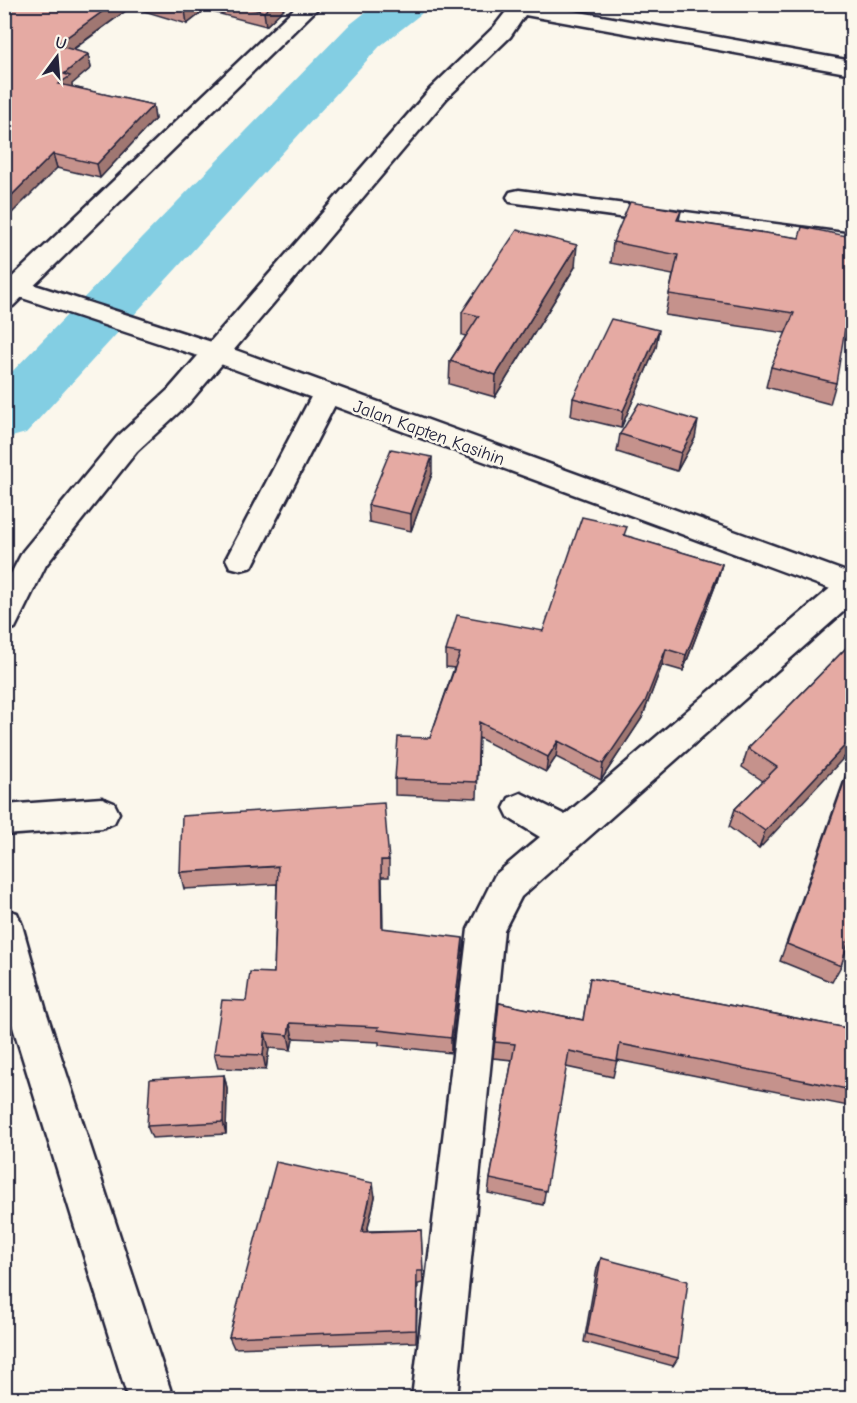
<svg xmlns="http://www.w3.org/2000/svg" width="857" height="1403" viewBox="0 0 857 1403" font-family="'Comic Neue',sans-serif">
<rect width="100%" height="100%" fill="#fbf7ec"/>
<filter id="ink" filterUnits="userSpaceOnUse"><feTurbulence type="fractalNoise" baseFrequency=".0167" numOctaves="2"/><feDisplacementMap in="SourceGraphic" scale="12" xChannelSelector="R" yChannelSelector="G"/><feConvolveMatrix kernelMatrix="1 2 1 2 8 2 1 2 1" color-interpolation-filters="sRGB"/></filter>
<g filter="url(#ink)">
<g fill="none" stroke-linecap="round" stroke-linejoin="round">
<path fill="#83cee3" fill-rule="evenodd" d="M 376,4 L 427,4 L 421,14 L 380,46 L 26,433 L 4,439 L 4,380 L 348,26 Z"/>
<g stroke="#22223b" stroke-width="5">
<path id="minor" d="M 299,4 L 322,4 L 13,306 L 4,308 L 4,285 Z
M 512,4 L 535,4 L 852,61 L 852,74 L 525,15 L 510,37 L 447,98 L 189,403 L 137,451 L 46,565 L 15,628 L 4,631 L 4,587 L 23,551 L 117,437 L 169,389 L 431,88 L 494,27 Z
M 519,190 L 852,234 L 852,249 L 510,202 L 507,197 L 510,192 Z
M 326,386 L 336,388 L 340,395 L 256,559 L 252,567 L 241,570 L 230,567 L 226,559 L 312,395 L 316,388 Z
M 852,575 L 852,604 L 521,897 L 504,930 L 457,1398 L 412,1398 L 468,929 L 495,875 L 540,837 L 509,818 L 504,808 L 509,798 L 521,793 L 565,815 L 841,579 Z
M 102,798 L 114,803 L 119,813 L 114,823 L 102,828 L 4,835 L 4,805 Z
M 4,909 L 17,913 L 22,925 L 46,1011 L 173,1398 L 128,1398 L 4,998 Z"/>
</g>
<g stroke="#22223b" stroke-width="5">
<path id="major" d="M 4,275 L 227,347 L 852,574 L 852,597 L 207,359 L 4,292 Z"/>
</g>
<use href="#minor" fill="#fbf7ec" fill-rule="evenodd"/>
<use href="#major" fill="#fbf7ec" fill-rule="evenodd"/>
</g>
<path fill="#c5928c" stroke="#22223b" stroke-width="1.5" d="M 4,4 L 289,4 L 266,26 L 205,10 L 187,24 L 131,7 L 73,50 L 88,54 L 91,68 L 71,84 L 72,87 L 153,105 L 155,119 L 100,178 L 57,168 Z
M 681,211 L 679,220 L 799,238 L 836,383 L 830,404 L 766,387 L 771,367 L 786,333 L 665,315 L 673,275 L 611,263 L 613,242 Z
M 575,267 L 495,397 L 449,384 L 450,361 L 466,336 L 462,335 L 462,312 Z
M 656,347 L 621,428 L 571,416 L 573,398 Z
M 620,434 L 695,438 L 677,471 L 617,452 Z
M 432,474 L 411,531 L 369,522 L 368,505 Z
M 626,536 L 722,564 L 717,581 L 683,671 L 662,665 L 642,718 L 601,780 L 556,757 L 546,772 L 479,738 L 477,798 L 395,795 L 395,779 L 430,738 L 454,668 L 446,667 L 446,651 L 543,631 Z
M 849,645 L 759,849 L 729,827 L 735,809 L 763,781 L 742,767 L 748,748 Z
M 852,757 L 852,930 L 841,966 L 832,982 L 780,961 Z
M 389,860 L 389,877 L 382,877 L 383,929 L 463,954 L 451,1053 L 379,1045 L 379,1042 L 293,1038 L 291,1050 L 269,1048 L 266,1070 L 218,1068 L 214,1053 L 246,1001 L 274,973 L 277,884 L 184,889 L 180,872 Z
M 590,978 L 852,1029 L 852,1099 L 848,1106 L 617,1060 L 613,1077 L 566,1067 L 543,1205 L 488,1193 L 490,1179 L 512,1060 L 493,1058 L 499,1003 L 583,1020 Z
M 224,1075 L 227,1088 L 226,1134 L 152,1138 L 147,1126 Z
M 375,1197 L 367,1231 L 421,1230 L 423,1283 L 418,1284 L 416,1342 L 234,1348 L 229,1337 Z
M 601,1258 L 678,1358 L 673,1366 L 584,1342 L 597,1268 Z"/>
<path fill="#a07772" stroke="#22223b" stroke-width="1.5" d="M 113,4 L 131,4 L 131,7 L 59,59 L 56,45 Z
M 193,4 L 205,4 L 205,10 L 187,24 L 185,10 Z
M 273,4 L 289,4 L 266,26 L 264,12 Z
M 88,54 L 91,68 L 72,84 L 73,90 L 59,84 L 64,74 Z
M 153,105 L 155,119 L 100,178 L 97,164 Z
M 53,154 L 57,168 L 4,221 L 4,203 Z
M 577,245 L 575,267 L 495,397 L 496,375 Z
M 659,330 L 656,347 L 621,428 L 623,411 Z
M 698,421 L 695,438 L 677,471 L 681,453 Z
M 432,457 L 432,474 L 411,531 L 411,514 Z
M 722,564 L 717,581 L 683,671 L 686,655 Z
M 666,649 L 662,665 L 642,718 L 601,780 L 603,764 Z
M 852,738 L 852,749 L 759,849 L 765,831 Z
M 558,741 L 556,757 L 546,772 L 548,757 Z
M 463,938 L 463,954 L 451,1053 L 451,1038 Z
M 290,1023 L 293,1038 L 291,1050 L 288,1035 Z
M 265,1033 L 269,1048 L 266,1070 L 263,1055 Z
M 224,1075 L 227,1088 L 226,1134 L 223,1122 Z
M 373,1183 L 375,1197 L 364,1245 L 362,1232 Z"/>
<path fill="#e5aaa3" stroke="#22223b" stroke-width="1.5" d="M 4,4 L 113,4 L 56,45 L 88,54 L 64,74 L 70,76 L 59,84 L 153,105 L 97,164 L 53,154 L 4,203 Z
M 167,4 L 193,4 L 185,10 Z
M 235,4 L 273,4 L 264,12 Z
M 630,202 L 681,211 L 677,220 L 799,238 L 802,227 L 852,237 L 852,286 L 836,383 L 771,367 L 794,313 L 669,294 L 678,255 L 613,242 Z
M 517,230 L 577,245 L 496,375 L 450,361 L 479,316 L 462,312 Z
M 611,319 L 659,330 L 623,411 L 573,398 Z
M 639,403 L 698,421 L 681,453 L 620,434 Z
M 391,449 L 432,457 L 411,514 L 368,505 Z
M 582,517 L 627,527 L 624,535 L 722,564 L 686,655 L 666,649 L 645,702 L 603,764 L 558,741 L 548,757 L 479,722 L 477,782 L 395,779 L 398,737 L 430,738 L 460,653 L 446,651 L 457,615 L 543,631 Z
M 849,645 L 852,647 L 852,738 L 765,831 L 735,809 L 777,767 L 748,748 Z
M 852,760 L 852,796 L 850,798 L 852,799 L 852,930 L 841,966 L 787,944 Z
M 384,803 L 389,860 L 381,860 L 382,928 L 463,938 L 451,1038 L 378,1030 L 379,1027 L 290,1023 L 288,1035 L 265,1033 L 263,1055 L 214,1053 L 222,1000 L 246,1001 L 250,972 L 274,973 L 278,866 L 180,872 L 182,816 Z
M 590,978 L 852,1029 L 852,1090 L 620,1044 L 617,1061 L 569,1051 L 546,1191 L 490,1179 L 515,1044 L 495,1042 L 499,1003 L 583,1020 Z
M 224,1075 L 223,1122 L 147,1126 L 150,1079 Z
M 276,1162 L 373,1183 L 362,1232 L 421,1230 L 423,1271 L 417,1271 L 416,1330 L 229,1337 Z
M 601,1258 L 688,1281 L 678,1358 L 587,1334 Z
M 476,1395 L 525,1398 L 476,1398 Z"/>
</g>
<g text-anchor="middle" dominant-baseline="central" stroke-width="5" stroke-linejoin="round" paint-order="stroke">
<g font-size="18" fill="#22223b" stroke="#fbf7ec">
<text transform="translate(429 433) rotate(20)">Jalan Kapten Kasihin</text>
</g>
</g>
<rect width="857" height="1403" fill="none" stroke="#fbf7ec" stroke-width="24"/>
<rect x="12" y="12" width="833" height="1379" fill="none" stroke="#22223b" stroke-width="2" filter="url(#ink)"/>
<g transform="translate(57 57) rotate(16)" stroke="#fbf7ec" stroke-width="4.5" paint-order="stroke">
<path d="M0-4.5L10 22L0 15L-10 22Z" fill="#22223b"/>
<text y="-9" font-size="16" font-weight="bold" text-anchor="middle" fill="#22223b">U</text>
</g>
</svg>
